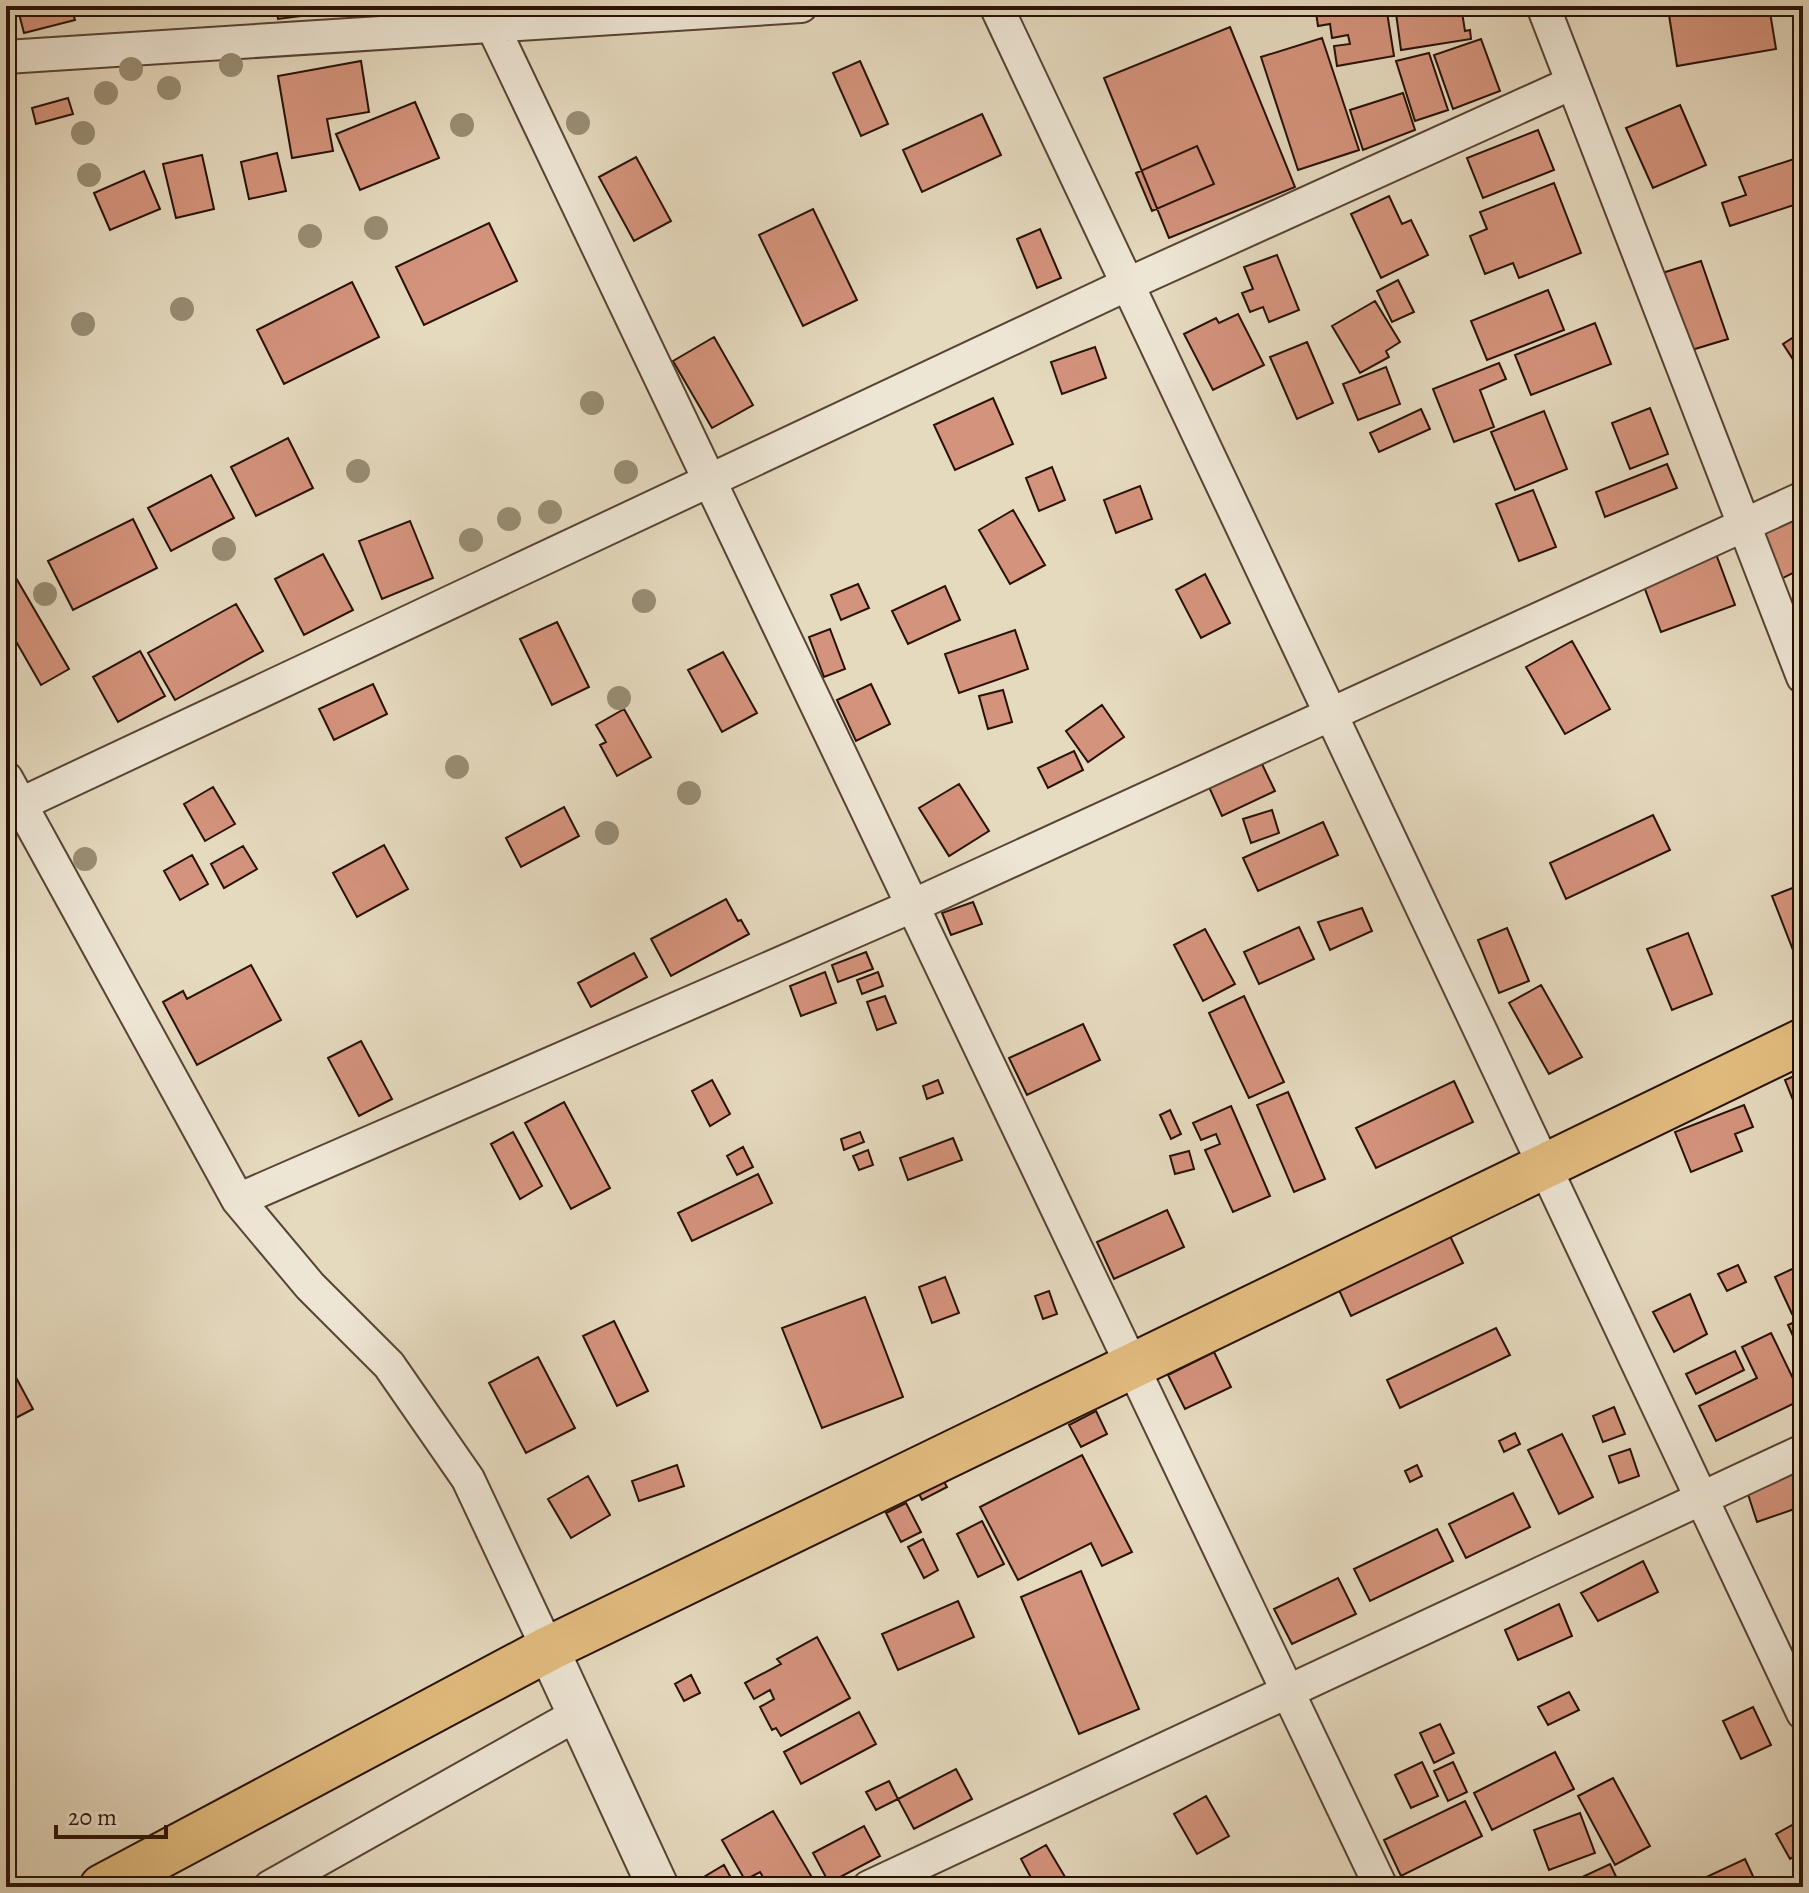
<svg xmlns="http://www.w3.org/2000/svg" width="1809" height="1893" viewBox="0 0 1809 1893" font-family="Alegreya,serif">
<rect width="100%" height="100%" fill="#e5d9be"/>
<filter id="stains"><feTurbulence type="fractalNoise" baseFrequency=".0025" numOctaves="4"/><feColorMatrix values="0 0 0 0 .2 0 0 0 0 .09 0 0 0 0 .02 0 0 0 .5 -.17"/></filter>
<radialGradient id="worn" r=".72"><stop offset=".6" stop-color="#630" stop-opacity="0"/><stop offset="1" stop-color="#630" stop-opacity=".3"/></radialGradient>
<path fill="#d4937c" stroke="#281106" stroke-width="2" d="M 17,6 L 71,6 L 75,20 L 24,33 Z
M 276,6 L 301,6 L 302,16 L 278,19 Z
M 1315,6 L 1386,6 L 1394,56 L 1337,66 L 1334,46 L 1350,44 L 1348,35 L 1332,38 L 1330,24 L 1318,26 Z
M 1395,6 L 1461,6 L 1465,31 L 1470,30 L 1471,39 L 1401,50 Z
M 1727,6 L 1769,6 L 1776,49 L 1677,66 L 1669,15 Z
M 1230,27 L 1295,187 L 1169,238 L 1104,78 Z
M 1322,38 L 1359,150 L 1298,170 L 1261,57 Z
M 1481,39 L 1500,91 L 1453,109 L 1434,55 Z
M 1429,53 L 1448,110 L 1415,121 L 1396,61 Z
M 361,61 L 369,112 L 327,119 L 333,151 L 292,158 L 278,76 Z
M 860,61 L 888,124 L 861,136 L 833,73 Z
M 1403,93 L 1415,130 L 1363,150 L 1350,110 Z
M 68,98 L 73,114 L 36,124 L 32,108 Z
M 415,102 L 439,158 L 360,190 L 336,134 Z
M 1680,105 L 1706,165 L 1653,188 L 1626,128 Z
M 982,114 L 1001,155 L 922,192 L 903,150 Z
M 1538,130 L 1554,170 L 1483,198 L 1467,158 Z
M 1197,146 L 1214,184 L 1152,211 L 1136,173 Z
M 277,153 L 286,191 L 249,199 L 241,162 Z
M 202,155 L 214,209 L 176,218 L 163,164 Z
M 636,157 L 671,221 L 634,241 L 599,177 Z
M 1800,157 L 1803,202 L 1730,226 L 1722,203 L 1746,195 L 1739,177 Z
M 144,171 L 160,209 L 110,230 L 94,193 Z
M 1554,183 L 1581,253 L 1519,278 L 1513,263 L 1485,274 L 1470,236 L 1487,229 L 1480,212 Z
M 1389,196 L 1402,224 L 1411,220 L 1428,255 L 1381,278 L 1351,214 Z
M 813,209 L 857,300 L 803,326 L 759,235 Z
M 489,223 L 517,281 L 424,325 L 396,267 Z
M 1040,229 L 1061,278 L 1037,288 L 1017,239 Z
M 1277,255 L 1299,310 L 1269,322 L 1263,307 L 1250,312 L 1242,293 L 1253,289 L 1244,267 Z
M 1701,261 L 1728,339 L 1685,352 L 1659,274 Z
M 1398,280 L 1414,312 L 1392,322 L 1377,291 Z
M 352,282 L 379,337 L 284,384 L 257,330 Z
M 1548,290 L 1564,330 L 1487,360 L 1471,321 Z
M 1375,301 L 1400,342 L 1386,351 L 1389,357 L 1360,373 L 1332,326 Z
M 1238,314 L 1264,365 L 1213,390 L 1184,334 L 1216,318 L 1219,323 Z
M 1595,323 L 1611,364 L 1531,395 L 1515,355 Z
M 1803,331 L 1803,368 L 1800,370 L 1783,344 Z
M 714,337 L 753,405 L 712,428 L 673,361 Z
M 1307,342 L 1333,403 L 1297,419 L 1270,357 Z
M 1095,347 L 1106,378 L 1062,394 L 1051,362 Z
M 1499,363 L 1506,379 L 1480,390 L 1494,427 L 1454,442 L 1433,389 Z
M 1386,367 L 1400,404 L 1358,420 L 1343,384 Z
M 993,398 L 1013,444 L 955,470 L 934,425 Z
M 1650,408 L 1668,454 L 1630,469 L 1612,423 Z
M 1421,409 L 1430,429 L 1379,452 L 1370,433 Z
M 1544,411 L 1567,469 L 1515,490 L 1491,432 Z
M 288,438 L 313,488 L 256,516 L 231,467 Z
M 1667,464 L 1677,488 L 1605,517 L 1596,492 Z
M 1052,467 L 1065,500 L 1039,511 L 1026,478 Z
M 211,475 L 234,518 L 171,551 L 148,508 Z
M 1140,486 L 1152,519 L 1116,533 L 1104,500 Z
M 1533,490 L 1556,547 L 1519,561 L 1496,504 Z
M 1794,505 L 1803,524 L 1803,568 L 1777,581 L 1750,525 Z
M 1013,510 L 1045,565 L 1010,584 L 979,530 Z
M 133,519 L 157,568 L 73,610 L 48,561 Z
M 410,521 L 433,578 L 382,599 L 359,541 Z
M 323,554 L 353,610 L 304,635 L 275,579 Z
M 1716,554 L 1735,605 L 1661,632 L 1642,581 Z
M 1205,574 L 1230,623 L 1201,638 L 1176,590 Z
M 16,578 L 69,669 L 41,685 L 6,624 L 6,584 Z
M 858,584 L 869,608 L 841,620 L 831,595 Z
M 945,586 L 960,620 L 908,644 L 892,611 Z
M 236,604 L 263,651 L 175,700 L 148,653 Z
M 557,622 L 589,687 L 552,705 L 520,639 Z
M 830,629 L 845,669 L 824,677 L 809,637 Z
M 1015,630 L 1028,669 L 959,693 L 945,654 Z
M 1572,641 L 1610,709 L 1565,734 L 1526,667 Z
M 140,651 L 165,696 L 118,722 L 93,677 Z
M 723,652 L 757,713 L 722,732 L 688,670 Z
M 373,684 L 387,714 L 334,740 L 319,709 Z
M 871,684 L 890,724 L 856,741 L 837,700 Z
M 1003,690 L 1012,722 L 988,729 L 979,696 Z
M 1102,705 L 1124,737 L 1088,762 L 1066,731 Z
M 624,709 L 651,757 L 617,776 L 600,745 L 606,742 L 596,725 Z
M 1074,751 L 1083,770 L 1048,788 L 1038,768 Z
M 1261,762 L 1275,791 L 1222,816 L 1209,787 Z
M 959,784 L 989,831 L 949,856 L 919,808 Z
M 213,787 L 235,824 L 205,841 L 184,804 Z
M 564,807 L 579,836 L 521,867 L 506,838 Z
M 1272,810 L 1279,833 L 1251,843 L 1243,819 Z
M 1653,815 L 1670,850 L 1566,899 L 1550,863 Z
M 1323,822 L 1338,855 L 1258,891 L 1243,858 Z
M 384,845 L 408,889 L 357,917 L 333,873 Z
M 243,846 L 257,869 L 224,888 L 211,864 Z
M 192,855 L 208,884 L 180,900 L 164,871 Z
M 1803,884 L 1803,946 L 1793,950 L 1772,896 Z
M 726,899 L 738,921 L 741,920 L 749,934 L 671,976 L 651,939 Z
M 973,902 L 982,924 L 951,935 L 942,913 Z
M 1362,908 L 1372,931 L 1330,950 L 1318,922 Z
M 1299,927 L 1314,959 L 1259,984 L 1244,952 Z
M 1507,928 L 1529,981 L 1499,993 L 1478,940 Z
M 1205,929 L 1235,984 L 1203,1001 L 1174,945 Z
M 1688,933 L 1712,994 L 1672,1010 L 1647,949 Z
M 866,952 L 873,969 L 838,982 L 832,965 Z
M 634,953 L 647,977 L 591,1007 L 578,983 Z
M 251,965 L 281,1020 L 197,1065 L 163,1002 L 183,991 L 187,999 Z
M 825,972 L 836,1003 L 801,1016 L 790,986 Z
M 878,972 L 883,986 L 862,994 L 857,980 Z
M 1541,985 L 1582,1057 L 1549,1074 L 1509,1003 Z
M 885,996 L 896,1023 L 877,1030 L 867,1002 Z
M 1244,996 L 1284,1082 L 1249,1098 L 1209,1013 Z
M 1083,1024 L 1100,1060 L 1027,1095 L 1009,1058 Z
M 361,1041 L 392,1099 L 359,1116 L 328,1058 Z
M 1803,1072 L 1803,1125 L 1785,1080 Z
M 712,1080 L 730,1114 L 710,1126 L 692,1091 Z
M 938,1080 L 943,1093 L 927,1099 L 923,1086 Z
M 1454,1081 L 1473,1122 L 1376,1168 L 1356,1128 Z
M 1288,1092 L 1325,1179 L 1294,1192 L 1257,1105 Z
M 564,1102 L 610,1188 L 571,1209 L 525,1123 Z
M 1744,1105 L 1753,1127 L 1735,1134 L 1742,1151 L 1691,1172 L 1675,1132 Z
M 1231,1106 L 1270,1196 L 1233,1212 L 1205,1150 L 1220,1144 L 1216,1134 L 1201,1140 L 1193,1123 Z
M 1170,1110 L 1181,1134 L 1171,1139 L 1160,1115 Z
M 513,1132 L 542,1186 L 520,1199 L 491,1144 Z
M 860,1132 L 864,1142 L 844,1150 L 841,1139 Z
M 953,1138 L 962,1160 L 908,1180 L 900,1158 Z
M 743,1147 L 753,1167 L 737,1175 L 727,1156 Z
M 868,1150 L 873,1165 L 859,1170 L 853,1156 Z
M 1189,1151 L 1194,1169 L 1175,1174 L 1170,1156 Z
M 758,1174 L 772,1203 L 692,1241 L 678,1213 Z
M 1167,1210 L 1184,1247 L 1114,1279 L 1097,1242 Z
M 1450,1236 L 1463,1263 L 1351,1316 L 1339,1290 Z
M 1803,1264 L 1803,1309 L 1792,1314 L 1775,1277 Z
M 1738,1265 L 1746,1282 L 1727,1291 L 1718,1274 Z
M 945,1277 L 959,1313 L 932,1323 L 919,1287 Z
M 1049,1291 L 1057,1314 L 1043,1319 L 1035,1296 Z
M 1690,1294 L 1707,1334 L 1674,1352 L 1653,1312 Z
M 865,1297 L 903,1397 L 822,1428 L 782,1328 Z
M 1803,1318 L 1803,1358 L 1788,1325 Z
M 614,1321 L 648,1391 L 617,1406 L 583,1336 Z
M 1496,1328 L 1510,1355 L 1400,1408 L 1387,1380 Z
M 1771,1333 L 1803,1399 L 1716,1441 L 1699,1406 L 1757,1378 L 1742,1347 Z
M 1735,1351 L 1744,1370 L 1696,1394 L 1686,1374 Z
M 1214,1352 L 1231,1387 L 1185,1409 L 1168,1375 Z
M 538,1357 L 575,1428 L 526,1453 L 489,1383 Z
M 6,1359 L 33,1409 L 6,1423 Z
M 1614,1407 L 1625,1434 L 1603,1442 L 1593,1416 Z
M 1096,1411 L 1107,1434 L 1081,1447 L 1069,1425 Z
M 1515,1433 L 1520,1444 L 1504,1452 L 1499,1441 Z
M 1562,1434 L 1593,1497 L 1559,1514 L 1528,1450 Z
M 1630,1449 L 1639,1476 L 1619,1483 L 1609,1456 Z
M 1082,1455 L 1132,1552 L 1102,1566 L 1091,1543 L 1018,1580 L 980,1507 Z
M 677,1465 L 684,1486 L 639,1501 L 632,1481 Z
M 1417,1465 L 1422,1476 L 1410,1482 L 1405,1471 Z
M 1803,1466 L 1803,1506 L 1757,1522 L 1745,1485 Z
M 588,1476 L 610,1515 L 571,1538 L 548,1499 Z
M 941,1476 L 947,1487 L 922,1500 L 916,1488 Z
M 1513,1493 L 1530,1527 L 1466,1558 L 1449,1524 Z
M 906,1503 L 921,1532 L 901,1542 L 886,1513 Z
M 982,1521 L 1004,1564 L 978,1577 L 957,1534 Z
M 1437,1529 L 1453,1561 L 1370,1601 L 1354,1569 Z
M 923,1539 L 938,1570 L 924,1578 L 908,1547 Z
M 1643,1561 L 1658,1592 L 1598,1621 L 1581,1593 Z
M 1081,1571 L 1139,1709 L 1079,1734 L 1021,1597 Z
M 1338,1578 L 1356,1614 L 1292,1644 L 1274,1609 Z
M 958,1601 L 974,1637 L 898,1670 L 882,1634 Z
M 1559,1604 L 1572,1636 L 1518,1660 L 1505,1630 Z
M 817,1637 L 850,1698 L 781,1736 L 776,1728 L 772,1730 L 760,1707 L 774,1699 L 770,1690 L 754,1699 L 745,1683 L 781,1664 L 777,1659 Z
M 691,1675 L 700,1693 L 684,1701 L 675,1684 Z
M 1569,1692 L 1579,1710 L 1548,1725 L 1538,1707 Z
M 1753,1707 L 1771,1745 L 1741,1759 L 1723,1721 Z
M 859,1712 L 876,1744 L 801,1784 L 784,1752 Z
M 1440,1724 L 1454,1753 L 1434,1763 L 1420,1733 Z
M 1555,1752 L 1574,1789 L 1492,1830 L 1474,1793 Z
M 1422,1762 L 1438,1796 L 1411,1808 L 1395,1775 Z
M 1453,1762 L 1467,1792 L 1448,1801 L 1434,1771 Z
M 956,1769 L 972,1799 L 914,1829 L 898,1799 Z
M 1613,1778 L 1650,1846 L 1615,1865 L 1578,1796 Z
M 889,1781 L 898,1799 L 876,1810 L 866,1792 Z
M 1206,1796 L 1229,1836 L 1197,1854 L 1174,1814 Z
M 1465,1801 L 1482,1836 L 1401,1876 L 1384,1840 Z
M 773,1811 L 817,1886 L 763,1887 L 767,1884 L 760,1872 L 745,1880 L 722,1840 Z
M 1580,1813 L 1595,1853 L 1549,1870 L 1534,1830 Z
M 1803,1819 L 1803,1852 L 1790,1859 L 1776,1834 Z
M 864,1826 L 880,1856 L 829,1883 L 813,1853 Z
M 1046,1845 L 1071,1887 L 1036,1887 L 1021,1859 Z
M 1745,1859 L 1758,1887 L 1685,1887 Z
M 1610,1864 L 1621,1887 L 1582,1887 L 1578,1879 Z
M 724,1865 L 736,1887 L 701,1887 L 697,1881 Z"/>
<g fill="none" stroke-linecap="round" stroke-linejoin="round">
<g stroke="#574334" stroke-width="36">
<path id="minor" d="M 483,6 L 1381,1887
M 996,6 L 1803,1713
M 1543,6 L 1803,677
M 6,57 L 801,6
M 6,778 L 238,1200 L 310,1286 L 389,1365 L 468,1479 L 548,1649
M 6,811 L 1128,284 L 1572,83
M 238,1200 L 912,906 L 1803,498
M 270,1887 L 576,1715
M 869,1887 L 1803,1451"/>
</g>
<g stroke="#574334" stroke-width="44">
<path id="tertiary" d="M 548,1649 L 658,1887"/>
</g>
<g stroke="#281106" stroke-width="48">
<path id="primary" d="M 102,1887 L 548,1649 L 1803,1041"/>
</g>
<use href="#minor" stroke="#eee6d5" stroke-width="32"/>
<use href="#tertiary" stroke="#eee6d5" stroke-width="40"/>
<use href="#primary" stroke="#e2bc7f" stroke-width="44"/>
</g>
<g fill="#988d74">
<circle cx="231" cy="65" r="12"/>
<circle cx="131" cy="69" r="12"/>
<circle cx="169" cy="88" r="12"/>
<circle cx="106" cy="93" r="12"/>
<circle cx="578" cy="123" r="12"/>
<circle cx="462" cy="125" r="12"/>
<circle cx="83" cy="133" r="12"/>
<circle cx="89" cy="175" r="12"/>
<circle cx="376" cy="228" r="12"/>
<circle cx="310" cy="236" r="12"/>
<circle cx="182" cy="309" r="12"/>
<circle cx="83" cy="324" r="12"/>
<circle cx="592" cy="403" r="12"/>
<circle cx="358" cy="471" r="12"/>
<circle cx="626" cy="472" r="12"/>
<circle cx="550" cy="512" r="12"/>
<circle cx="509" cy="519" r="12"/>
<circle cx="471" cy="540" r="12"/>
<circle cx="224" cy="549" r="12"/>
<circle cx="45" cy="594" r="12"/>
<circle cx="644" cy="601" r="12"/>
<circle cx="619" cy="698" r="12"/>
<circle cx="457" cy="767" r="12"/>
<circle cx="689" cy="793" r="12"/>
<circle cx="607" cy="833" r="12"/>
<circle cx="85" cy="859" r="12"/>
</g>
<rect width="1809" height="1893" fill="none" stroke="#e5d9be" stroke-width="32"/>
<rect x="8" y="8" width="1793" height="1877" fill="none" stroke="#281106" stroke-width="4"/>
<rect x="16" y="16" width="1777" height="1861" fill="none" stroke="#281106" stroke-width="2"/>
<path d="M56 1825v12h110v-12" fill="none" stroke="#281106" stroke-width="4"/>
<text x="68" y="1825" font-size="24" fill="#281106" stroke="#eee6d5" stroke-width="6" paint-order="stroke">20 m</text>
<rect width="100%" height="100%" filter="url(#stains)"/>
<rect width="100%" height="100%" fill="url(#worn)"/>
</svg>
